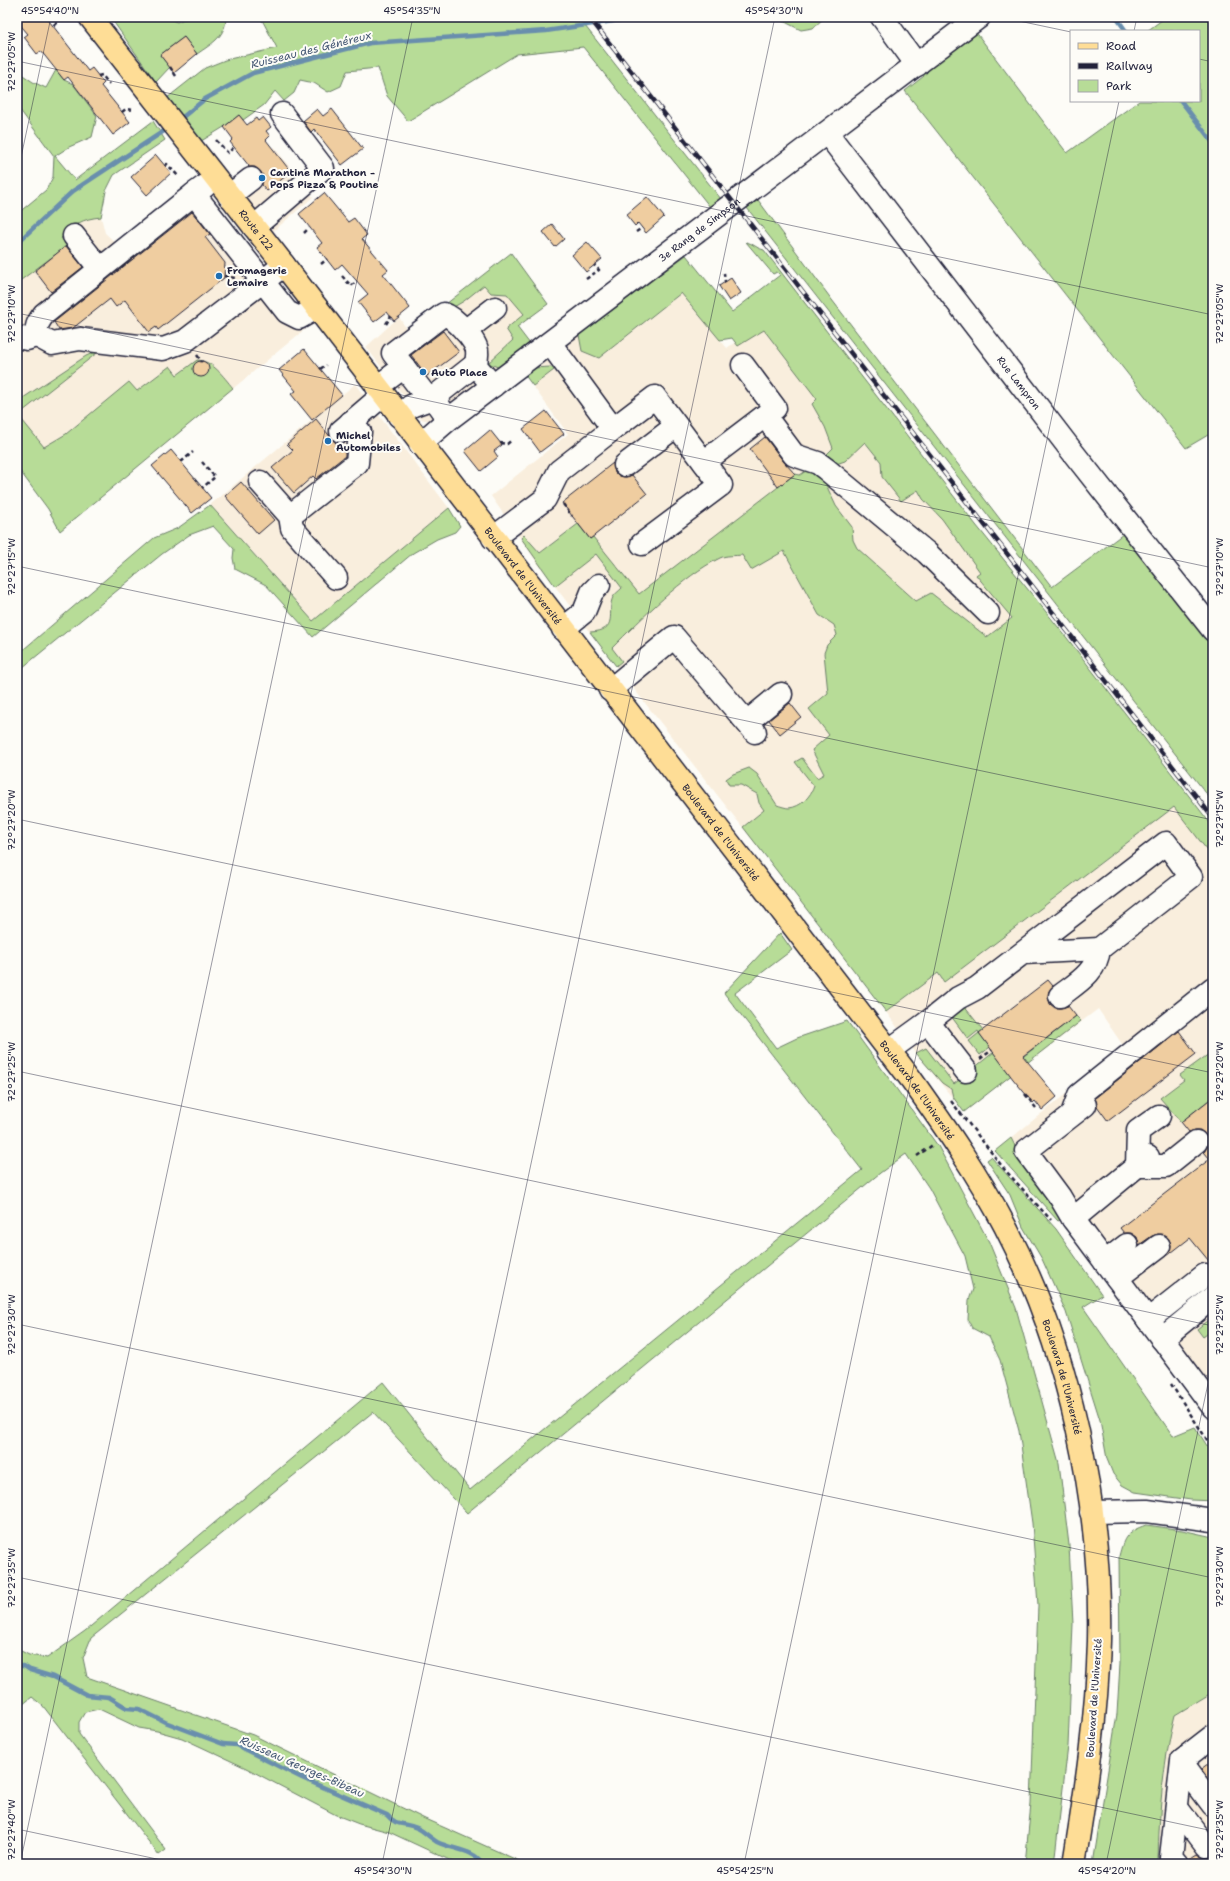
<svg xmlns="http://www.w3.org/2000/svg" width="1230" height="1881" viewBox="0 0 1230 1881" font-family="'Shantell Sans',sans-serif">
<rect width="100%" height="100%" fill="#fdfcf7"/>
<filter id="ink" filterUnits="userSpaceOnUse"><feTurbulence type="fractalNoise" baseFrequency=".025" numOctaves="2"/><feDisplacementMap in="SourceGraphic" scale="8" xChannelSelector="R" yChannelSelector="G"/><feConvolveMatrix kernelMatrix="1 2 1 2 8 2 1 2 1" color-interpolation-filters="sRGB"/></filter>
<g filter="url(#ink)">
<path fill="#f9eedd" d="M 274,147 L 313,197 L 269,235 L 228,181 Z
M 54,156 L 71,177 L 84,188 L 106,191 L 101,217 L 105,233 L 118,245 L 197,181 L 310,325 L 60,531 L 17,425 L 17,214 L 46,190 L 53,177 Z
M 511,253 L 548,304 L 517,327 L 530,344 L 430,421 L 421,419 L 366,347 L 399,317 L 409,333 Z
M 681,293 L 727,348 L 763,322 L 910,496 L 917,489 L 923,499 L 942,519 L 980,572 L 976,575 L 1012,618 L 987,637 L 931,593 L 916,601 L 857,549 L 886,646 L 809,709 L 860,773 L 762,852 L 594,638 L 536,561 L 491,496 L 568,434 L 524,374 L 579,335 L 582,351 L 599,358 Z
M 355,384 L 449,508 L 313,621 L 210,505 Z
M 1186,798 L 1213,833 L 1213,1396 L 1075,1211 L 1058,1221 L 995,1151 L 1124,1047 L 1098,1009 L 964,1112 L 916,1053 L 886,1012 L 938,973 L 944,982 Z
M 1213,1692 L 1213,1864 L 1158,1864 L 1159,1822 L 1167,1746 L 1175,1715 Z"/>
<path fill="#b7dc97" stroke="#6c7f69" d="M 110,17 L 163,17 L 177,22 C 191,15 212,14 226,20 C 224,38 211,44 197,54 L 184,37 L 160,55 L 170,67 L 156,82 Z
M 262,17 L 578,17 L 721,199 L 710,207 L 583,47 L 517,54 L 408,121 L 387,96 L 378,68 L 347,71 L 341,86 L 328,92 L 314,83 L 300,80 L 294,93 L 284,101 L 275,91 L 264,105 L 243,120 L 239,115 L 224,127 L 198,143 L 167,98 L 205,68 L 225,60 L 277,48 L 261,18 Z
M 775,17 L 825,17 L 813,28 L 801,30 Z
M 1166,17 L 1213,17 L 1213,442 L 1208,435 L 1186,448 L 905,91 L 924,76 L 922,71 L 975,31 L 1067,153 L 1139,101 L 1199,101 L 1199,31 L 1147,31 Z
M 56,70 L 64,80 L 73,84 L 97,116 L 92,137 L 69,147 L 55,156 L 75,180 L 153,121 L 165,140 L 114,175 L 106,191 L 101,217 C 81,219 75,224 61,238 L 67,246 L 17,283 L 17,214 L 46,190 L 53,177 L 54,156 L 17,106 L 17,71 L 33,82 L 46,88 Z
M 758,200 L 832,300 L 1052,587 L 1127,531 L 1213,643 L 1213,802 L 747,208 Z
M 746,242 C 753,243 757,249 764,250 L 976,525 L 1067,638 L 1213,827 L 1213,858 L 1174,807 L 944,982 L 938,973 L 886,1012 L 743,827 L 764,810 L 759,803 L 757,794 L 741,785 L 729,785 L 726,779 L 733,774 L 749,768 L 757,774 L 777,805 C 780,806 786,808 789,808 C 801,807 811,796 814,786 L 795,762 L 802,758 L 817,778 L 824,774 L 812,750 L 829,735 L 809,709 L 828,693 L 824,653 L 827,645 L 837,635 L 834,625 L 819,615 L 784,551 L 751,570 L 742,555 C 735,556 726,555 720,558 C 683,576 642,618 612,648 L 622,661 L 616,666 L 590,632 C 620,631 606,612 613,597 C 615,594 619,591 622,588 L 596,554 L 555,586 L 521,538 L 524,535 L 540,553 L 578,524 L 590,539 L 593,537 L 639,594 L 795,474 L 800,475 L 813,466 L 822,476 L 836,506 L 852,527 L 853,540 L 857,548 L 916,601 L 931,593 L 987,637 L 1012,618 L 976,575 L 980,572 L 942,519 L 923,499 L 918,490 L 901,501 L 882,477 L 881,462 L 865,442 L 845,461 L 833,465 L 823,458 L 833,448 L 825,427 L 812,404 L 817,399 L 764,330 L 738,346 L 732,338 L 720,340 L 681,293 L 599,358 L 582,351 L 579,335 L 686,255 L 732,312 L 780,275 L 777,272 L 773,274 Z
M 511,253 L 548,304 L 517,327 L 530,344 L 500,368 L 488,363 L 513,340 L 506,329 L 524,314 L 507,294 L 491,293 L 484,285 L 464,301 L 452,308 L 446,304 Z
M 102,349 L 18,415 L 44,447 L 66,434 L 129,382 L 137,391 L 170,366 L 177,375 L 197,360 C 213,361 223,376 233,388 L 60,531 L 48,509 L 17,467 L 17,402 L 86,356 Z
M 551,367 L 554,370 L 533,386 L 524,374 L 532,368 Z
M 210,505 L 313,621 L 449,508 L 460,526 L 455,532 L 437,539 L 413,553 L 313,637 L 266,585 L 235,569 L 233,558 L 234,549 L 213,526 L 189,535 L 162,554 L 17,672 L 17,655 L 154,538 L 178,528 Z
M 780,933 L 792,950 L 735,993 L 776,1048 L 797,1038 L 847,1021 L 938,1146 L 989,1242 L 1016,1308 L 1059,1463 L 1069,1545 L 1073,1624 L 1068,1746 L 1054,1864 L 1025,1864 L 1031,1804 L 1038,1605 L 1032,1523 L 1019,1431 L 1000,1360 L 989,1337 L 972,1328 L 968,1320 L 969,1300 L 973,1289 L 965,1256 L 929,1188 L 906,1154 L 880,1173 L 467,1513 L 373,1412 L 91,1638 L 83,1658 L 87,1677 L 253,1735 L 425,1819 L 526,1864 L 458,1864 L 389,1832 L 359,1824 L 336,1815 L 246,1768 L 182,1738 L 157,1731 L 139,1728 L 99,1709 L 85,1712 L 79,1722 L 79,1734 L 166,1850 L 159,1855 L 43,1706 L 32,1697 L 17,1709 L 17,1686 L 19,1683 L 17,1679 L 17,1649 L 29,1655 L 47,1658 L 85,1631 L 383,1382 L 470,1490 L 862,1170 L 724,993 Z
M 963,1005 L 983,1030 L 979,1033 L 990,1047 L 980,1055 L 969,1041 L 979,1033 L 978,1031 L 968,1039 L 951,1016 Z
M 1076,1016 L 1081,1021 L 964,1112 L 953,1097 L 951,1089 L 942,1083 L 916,1053 L 926,1048 L 954,1084 L 994,1052 L 1007,1069 Z
M 1213,1051 L 1213,1097 L 1181,1122 L 1160,1098 L 1184,1080 L 1180,1075 Z
M 1011,1138 L 1017,1150 L 1063,1219 L 1058,1221 L 995,1151 Z
M 991,1157 L 1056,1229 L 1102,1295 L 1083,1307 L 1173,1436 L 1195,1427 L 1213,1455 L 1213,1501 L 1191,1500 L 1135,1492 L 1122,1485 L 1113,1474 L 1107,1459 L 1100,1420 L 1066,1312 L 1042,1259 L 1023,1227 L 1010,1195 L 987,1160 Z
M 1213,1316 L 1213,1330 L 1203,1337 L 1197,1329 Z
M 1146,1525 L 1182,1530 L 1213,1537 L 1213,1605 L 1209,1609 L 1213,1614 L 1213,1692 L 1175,1715 C 1163,1762 1159,1811 1158,1860 L 1160,1864 L 1093,1864 L 1117,1714 L 1120,1664 L 1119,1556 C 1124,1537 1126,1532 1146,1525 Z"/>
<g fill="none" stroke-linecap="round" stroke-linejoin="round">
<path stroke="#698ead" stroke-width="4.5" d="M 1116,17 L 1126,31
M 1181,101 L 1213,143
M 179,120 L 205,99 L 253,73 L 370,43 L 546,31 L 640,17
M 17,243 L 73,191 L 170,127
M 17,1666 L 24,1666 L 30,1670 L 53,1677 L 87,1695 L 109,1697 L 127,1708 L 139,1709 L 165,1722 L 223,1744 L 236,1745 L 302,1778 L 387,1815 C 397,1827 404,1822 417,1828 C 424,1831 430,1838 437,1842 C 453,1850 473,1849 483,1864"/>
</g>
<path fill="#efcda0" stroke="#22223b" d="M 17,17 L 46,17 L 88,71 L 92,68 L 104,83 L 101,86 L 130,122 L 113,135 L 68,77 L 64,80 L 41,51 L 37,54 L 24,37 L 28,34 L 17,21 Z
M 184,37 L 197,54 L 174,73 L 160,55 Z
M 317,109 L 323,116 L 332,109 L 363,149 L 342,165 L 314,129 L 311,132 L 303,121 Z
M 239,115 L 247,125 L 256,118 L 258,121 L 263,117 L 271,127 L 266,131 L 270,136 L 266,140 L 291,172 L 267,191 L 262,185 L 263,178 L 261,172 L 255,167 L 248,167 L 249,166 L 230,142 L 233,139 L 224,127 Z
M 156,155 L 171,173 L 147,195 L 131,177 Z
M 324,193 L 348,222 L 354,218 L 367,235 L 362,239 L 388,270 L 383,274 L 410,308 L 394,321 L 387,312 L 374,322 L 358,302 L 368,294 L 342,264 L 335,270 L 317,247 L 322,243 L 299,214 Z
M 647,197 L 664,217 L 646,233 L 638,223 L 635,226 L 626,215 Z
M 192,212 L 210,234 L 205,237 L 225,263 L 224,278 L 158,330 L 156,327 L 149,332 L 125,300 L 116,307 L 110,299 L 73,328 L 59,330 L 54,322 Z
M 552,224 L 564,239 L 555,247 L 543,232 Z
M 587,242 L 602,259 L 586,272 L 572,255 Z
M 66,246 L 83,267 L 51,292 L 35,271 Z
M 731,278 L 741,293 L 729,301 L 719,286 Z
M 443,331 L 459,352 L 427,376 L 411,355 Z
M 304,349 L 342,395 L 312,420 L 291,394 L 296,391 L 279,370 Z
M193 369a8 8 0 1 1 16 0a8 8 0 1 1-16 0Z
M 546,411 L 564,434 L 540,452 L 523,429 Z
M 316,419 L 332,439 L 345,453 L 345,456 L 316,479 L 313,476 L 294,493 L 272,468 L 293,450 L 287,444 Z
M 490,430 L 502,445 L 494,451 L 498,457 L 481,471 L 465,451 Z
M 765,437 L 784,462 L 795,474 L 778,487 L 750,449 Z
M 171,450 L 211,498 L 192,513 L 152,466 Z
M 613,463 L 615,473 L 620,476 L 626,477 L 632,475 L 647,494 L 590,539 L 562,503 Z
M 241,482 L 274,520 L 258,534 L 225,496 Z
M 790,703 L 801,717 L 780,734 L 769,720 Z
M 1048,980 L 1053,986 L 1049,991 L 1048,997 L 1050,1004 L 1055,1008 L 1061,1008 L 1068,1006 L 1076,1016 L 1023,1056 L 1057,1097 L 1042,1110 L 1035,1101 L 1033,1103 L 1013,1079 L 979,1033 Z
M 1179,1031 L 1196,1054 L 1108,1121 L 1097,1106 L 1095,1098 Z
M 1213,1097 L 1213,1266 L 1190,1238 L 1167,1256 L 1170,1251 L 1171,1245 L 1169,1239 L 1164,1235 L 1158,1234 L 1152,1236 L 1139,1245 L 1137,1237 L 1131,1233 L 1124,1233 L 1120,1228 L 1210,1159 L 1204,1152 L 1208,1146 L 1208,1141 L 1206,1135 L 1200,1130 L 1195,1130 L 1189,1132 L 1181,1122 Z
M 1213,1760 L 1213,1784 L 1201,1769 Z
M 1196,1854 L 1202,1858 L 1207,1858 L 1213,1856 L 1213,1864 L 1189,1864 L 1188,1859 Z"/>
<g fill="none" stroke-linecap="round" stroke-linejoin="round">
<g stroke="#22223b" stroke-width="25">
<g id="minor">
<path d="M 882,17 L 917,65"/>
<path id="s1" d="M 827,133 L 1071,450 L 1213,630"/>
<path d="M 205,186 L 194,194 L 287,312 L 299,318 L 317,308"/>
<path d="M 194,194 L 44,314 C 38,322 34,328 39,337 L 52,344 L 80,339 L 163,349 L 185,341 L 284,265"/>
<path d="M 229,196 L 251,179"/>
<path d="M 254,227 L 323,168 L 282,114"/>
<path d="M 74,236 L 100,269"/>
<path d="M 465,331 L 495,308"/>
<path d="M 17,337 L 27,339 L 38,335"/>
<path d="M 377,387 L 404,367"/>
<path d="M 429,400 L 393,353 L 444,314 C 454,317 477,341 477,351 C 478,357 475,362 477,367 L 493,386"/>
<path d="M 443,412 L 433,398 L 476,364"/>
<path d="M 399,416 L 411,406 L 433,398"/>
<path d="M 765,416 L 794,455 L 818,463 L 826,469 L 927,553 L 988,613"/>
<path d="M 613,429 L 655,397 L 721,485 L 642,544"/>
<path d="M 341,431 L 383,395"/>
<path id="s2" d="M 420,444 L 449,419 L 979,17"/>
<path d="M 704,462 L 775,408 L 743,365"/>
<path d="M 625,465 L 676,426"/>
<path d="M 260,482 L 290,516 L 292,528 L 336,578"/>
<path d="M 290,516 L 357,463 L 360,432 L 351,422"/>
<path d="M 493,538 L 545,499 L 559,471 L 613,429 L 550,343"/>
<path d="M 563,629 L 584,612 L 592,592 L 599,585"/>
<path d="M 610,690 L 674,637 L 755,732"/>
<path d="M 747,722 L 781,694"/>
<path d="M 1060,996 C 1077,983 1097,972 1099,949"/>
<path d="M 928,1022 L 958,998 L 977,988 L 1166,843 L 1191,877 L 1099,949 L 1023,953"/>
<path d="M 888,1051 L 928,1022 L 966,1071"/>
<path d="M 1085,1105 L 1026,1151 L 1060,1197 L 1073,1219 L 1213,1407"/>
<path d="M 1072,1114 L 1079,1095 L 1213,988"/>
<path d="M 1159,1116 L 1138,1131 L 1137,1166 L 1166,1166 L 1196,1142"/>
<path d="M 1073,1219 L 1148,1157"/>
<path d="M 1105,1262 L 1127,1245"/>
<path d="M 1117,1278 L 1159,1246"/>
<path d="M 1148,1320 L 1205,1275"/>
<path d="M 1162,1339 L 1213,1297"/>
<path d="M 1091,1512 L 1147,1511 L 1213,1520"/>
<path d="M 1182,1764 L 1213,1805"/>
<path d="M 1177,1808 L 1206,1846"/>
<path d="M 1177,1864 L 1171,1857 L 1182,1760 L 1213,1736"/>
</g>
</g>
<g stroke="#22223b" stroke-width="25">
<g id="major">
<path id="s3" d="M 90,17 L 284,265 L 911,1079 C 945,1127 978,1174 1005,1226 C 1069,1349 1102,1503 1099,1641 C 1097,1716 1086,1790 1074,1864"/>
</g>
</g>
<path stroke="#22223b" stroke-width="2.5" stroke-dasharray="4 3" stroke-linecap="butt" d="M 51,17 L 56,23 L 53,26
M 170,67 L 176,76
M 98,76 L 102,75 L 109,84
M 122,112 L 126,109 L 133,110
M 216,140 L 228,153 L 234,147
M 165,166 L 167,164 L 179,177
M 636,232 L 642,228
M 304,233 L 309,228
M 321,264 L 327,259
M 724,273 L 725,282
M 224,276 L 235,278
M 342,276 L 351,286 L 357,281
M 586,279 L 599,270 L 594,265
M 386,324 L 391,316
M 197,355 L 202,362
M 320,369 L 326,365
M 500,443 L 507,444 L 512,440
M 181,462 L 193,452
M 202,462 L 215,477 L 202,488
M 563,504 L 572,516
M 980,1059 L 992,1050
M 1025,1094 L 1036,1108
M 951,1101 L 1005,1170 L 1051,1220
M 917,1156 L 934,1144
M 1171,1384 L 1213,1449"/>
<use href="#minor" stroke="#fdfcf7" stroke-width="22"/>
<use href="#major" stroke="#fedd96" stroke-width="22"/>
<g stroke="#22223b" stroke-width="4.5">
<path id="rail" d="M 589,17 L 1213,818"/>
</g>
<use href="#rail" stroke="#fdfcf7" stroke-width="3" stroke-dasharray="9" stroke-linecap="butt"/>
</g>
</g>
<path fill="none" stroke="#22223b" stroke-width="1" stroke-opacity="0.45" d="M 1000,17 L 1071,32M 1134,31 L 1137,17M 1199,59 L 1213,62M 17,61 L 1213,315M 17,176 L 51,17M 17,313 L 1213,568M 17,566 L 1213,820M 17,819 L 1213,1073M 17,1071 L 1213,1326M 17,1324 L 1213,1578M 17,1577 L 1213,1831M 17,1829 L 180,1864M 20,1864 L 413,17M 382,1864 L 775,17M 744,1864 L 1119,101M 1106,1864 L 1213,1360"/>
<g fill="#1f6fb2" stroke="#fdfcf7" stroke-width="1.5">
<circle cx="262" cy="178" r="4"/>
<circle cx="219" cy="276" r="4"/>
<circle cx="423" cy="372" r="4"/>
<circle cx="328" cy="441" r="4"/>
</g>
<g text-anchor="middle" dominant-baseline="central" stroke-width="4" stroke-linejoin="round" paint-order="stroke">
<g font-size="10" font-weight="bold" fill="#22223b" stroke="#fdfcf7" text-anchor="start">
<text x="270" y="172">Cantine Marathon -<tspan x="270" dy="12">Pops Pizza &amp; Poutine</tspan></text>
<text x="227" y="270">Fromagerie<tspan x="227" dy="12">Lemaire</tspan></text>
<text x="431" y="372">Auto Place</text>
<text x="336" y="435">Michel<tspan x="336" dy="12">Automobiles</tspan></text>
</g>
<g font-size="10" fill="#22223b" stroke="#fdfcf7">
<text stroke="none"><textPath href="#s3" startOffset="270">Route 122</textPath></text>
<text stroke="none"><textPath href="#s2" startOffset="352">3e Rang de Simpson</textPath></text>
<text stroke="none"><textPath href="#s1" startOffset="315">Rue Lampron</textPath></text>
<text stroke="none"><textPath href="#s3" startOffset="707">Boulevard de l'Université</textPath></text>
<text stroke="none"><textPath href="#s3" startOffset="1031">Boulevard de l'Université</textPath></text>
<text stroke="none"><textPath href="#s3" startOffset="1355">Boulevard de l'Université</textPath></text>
<text stroke="none"><textPath href="#s3" startOffset="1679">Boulevard de l'Université</textPath></text>
<text transform="translate(1094 1698) rotate(-86)">Boulevard de l'Université</text>
</g>
<g font-size="11" font-style="italic" fill="#455874" stroke="#fdfcf7">
<text transform="translate(311 50) rotate(-14)">Ruisseau des Généreux</text>
<text transform="translate(302 1767) rotate(24)">Ruisseau Georges-Bibeau</text>
</g>
</g>
<rect width="1230" height="1881" fill="none" stroke="#fdfcf7" stroke-width="44"/>
<rect x="1070" y="30" width="130" height="72" fill="#fdfcf7" stroke="#a5a5ac"/>
<rect x="1078" y="43" width="20" height="6" fill="#fedd96" stroke="#a5a5ac"/>
<text x="1106" y="50" font-size="12" fill="#22223b">Road</text>
<rect x="1078" y="63" width="20" height="6" fill="#22223b" stroke="#a5a5ac"/>
<text x="1106" y="70" font-size="12" fill="#22223b">Railway</text>
<rect x="1078" y="80" width="20" height="12" fill="#b7dc97" stroke="#a5a5ac"/>
<text x="1106" y="90" font-size="12" fill="#22223b">Park</text>
<rect x="22" y="22" width="1186" height="1837" fill="none" stroke="#22223b" stroke-width="1.5"/>
<g font-size="10" text-anchor="middle" fill="#22223b">
<text x="50" y="14">45°54'40"N</text>
<text x="412" y="14">45°54'35"N</text>
<text x="774" y="14">45°54'30"N</text>
<text transform="translate(11 62) rotate(-90)" y="4">72°27'05"W</text>
<text transform="translate(1219 314) rotate(-90)" y="4">72°27'05"W</text>
<text transform="translate(11 314) rotate(-90)" y="4">72°27'10"W</text>
<text transform="translate(1219 567) rotate(-90)" y="4">72°27'10"W</text>
<text transform="translate(11 567) rotate(-90)" y="4">72°27'15"W</text>
<text transform="translate(1219 819) rotate(-90)" y="4">72°27'15"W</text>
<text transform="translate(11 820) rotate(-90)" y="4">72°27'20"W</text>
<text transform="translate(1219 1072) rotate(-90)" y="4">72°27'20"W</text>
<text transform="translate(11 1072) rotate(-90)" y="4">72°27'25"W</text>
<text transform="translate(1219 1325) rotate(-90)" y="4">72°27'25"W</text>
<text transform="translate(11 1325) rotate(-90)" y="4">72°27'30"W</text>
<text transform="translate(1219 1577) rotate(-90)" y="4">72°27'30"W</text>
<text transform="translate(11 1578) rotate(-90)" y="4">72°27'35"W</text>
<text transform="translate(1219 1830) rotate(-90)" y="4">72°27'35"W</text>
<text transform="translate(11 1830) rotate(-90)" y="4">72°27'40"W</text>
<text x="383" y="1874">45°54'30"N</text>
<text x="745" y="1874">45°54'25"N</text>
<text x="1107" y="1874">45°54'20"N</text>
</g>
</svg>
